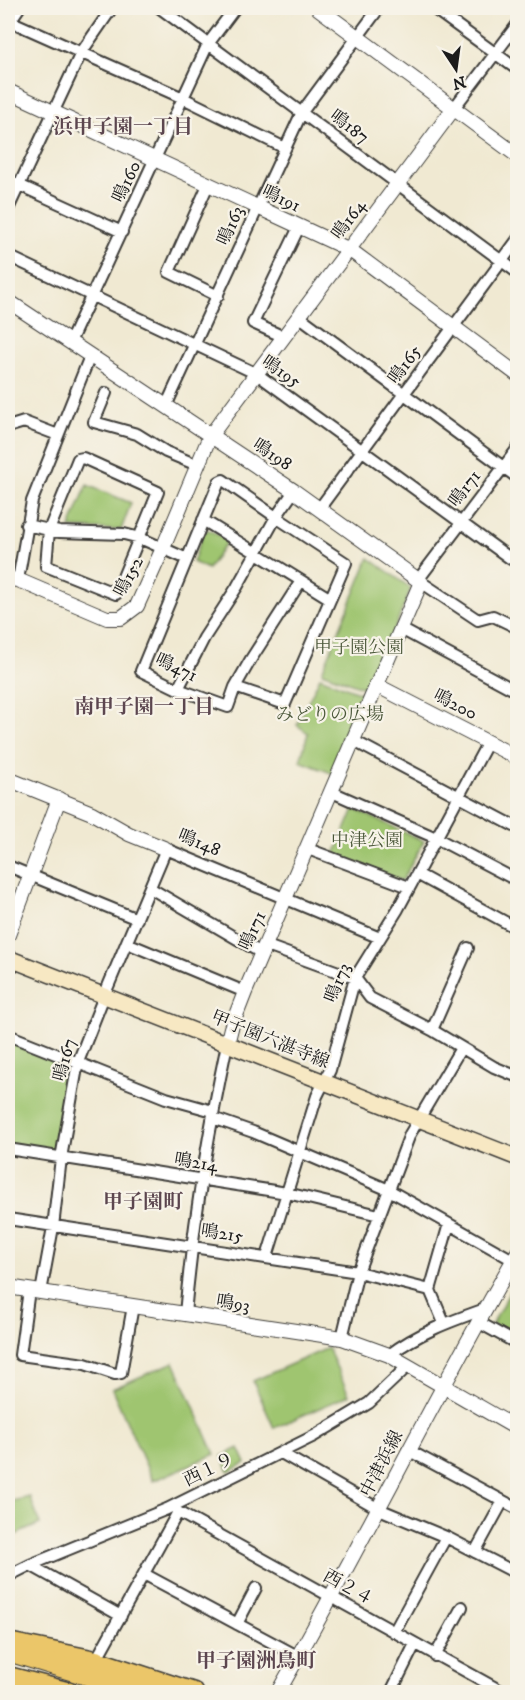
<svg xmlns="http://www.w3.org/2000/svg" width="525" height="1700" viewBox="0 0 525 1700" font-family="'IM FELL DW Pica','Noto Serif JP',serif">
<rect width="100%" height="100%" fill="#f7f3e8"/>
<filter id="ink" filterUnits="userSpaceOnUse"><feTurbulence type="fractalNoise" baseFrequency=".0167" numOctaves="2"/><feDisplacementMap in="SourceGraphic" scale="12" xChannelSelector="R" yChannelSelector="G"/><feConvolveMatrix kernelMatrix="1 2 1 2 8 2 1 2 1" color-interpolation-filters="sRGB"/></filter>
<filter id="wash" filterUnits="userSpaceOnUse"><feTurbulence type="fractalNoise" baseFrequency=".008" numOctaves="4" result="noise"/><feDisplacementMap in="SourceGraphic" scale="24" xChannelSelector="R" yChannelSelector="G"/><feGaussianBlur stdDeviation="1.35" result="paint"/><feColorMatrix in="noise" values="0 0 0 0 0 0 0 0 0 0 0 0 0 0 0 0 0 1.4 0 .05"/><feComposite in="paint" operator="in"/></filter>
<g filter="url(#wash)">
<rect width="100%" height="100%" fill="#f0e9d2"/>
<path fill="#9fc570" stroke="#5e7046" stroke-width="1.5" d="M 87,485 L 131,503 L 121,530 L 70,528 Z
M 206,530 L 209,530 L 228,540 L 208,569 L 193,562 L 203,533 Z
M 369,558 L 411,588 L 370,690 L 322,672 Z
M 320,677 L 366,695 L 334,774 L 300,761 L 308,733 L 297,725 Z
M 354,809 L 424,841 L 402,881 L 335,854 Z
M 8,1041 L 68,1064 L 71,1070 L 58,1149 L 55,1153 L 8,1145 Z
M 517,1279 L 517,1339 L 492,1324 Z
M 328,1348 L 349,1395 L 274,1428 L 253,1381 Z
M 174,1362 L 215,1454 L 153,1481 L 112,1389 Z
M 239,1448 L 246,1463 L 229,1472 L 222,1456 Z
M 30,1497 L 40,1524 L 8,1538 L 8,1498 L 13,1501 Z"/>
</g>
<g filter="url(#ink)">
<g fill="none" stroke-linecap="round" stroke-linejoin="round">
<g stroke="#3c3b37" stroke-width="14">
<path id="minor" d="M 160,8 L 518,273
M 433,8 L 518,70
M 10,21 L 183,98 L 285,148
M 8,24 L 19,8
M 454,108 L 517,25
M 8,180 L 122,232
M 208,185 L 169,272 L 218,296
M 8,209 L 81,53 L 112,8
M 8,256 L 257,374 L 511,559
M 300,317 L 518,478
M 284,337 L 253,323 L 299,227
M 70,342 L 208,44 L 235,8
M 106,393 L 94,422 L 137,434 L 166,452 L 197,465
M 166,406 L 302,112 L 379,8
M 8,427 L 24,422 L 58,435
M 83,458 L 158,492 L 116,594 L 46,566 L 49,530 L 78,459 Z
M 319,509 L 518,239
M 203,520 L 329,598
M 26,525 L 59,532 L 124,534 L 140,538 L 187,559
M 18,580 L 32,501 L 90,356
M 418,580 L 518,448
M 421,582 L 478,620 L 493,616 L 518,628
M 401,629 L 518,692
M 235,687 L 251,659 L 301,581
M 178,689 L 204,638 L 237,587 L 276,517 L 346,563 L 285,704 L 235,687 L 228,707 L 178,689 L 141,671 L 219,482 L 223,480 L 276,517 L 294,491
M 354,741 L 518,828
M 332,792 L 436,838 L 518,881
M 308,849 L 409,887
M 8,866 L 137,919
M 417,874 L 518,929
M 150,888 L 263,954
M 127,943 L 245,992
M 267,946 L 355,978 L 370,998 L 432,1030 L 494,1067 L 518,1077
M 432,1030 L 468,948
M 8,1035 L 166,1098 L 213,1111
M 213,1118 L 253,1132 L 389,1190 L 513,1260
M 8,1149 L 287,1193 L 379,1215
M 8,1219 L 358,1272 L 430,1290
M 267,1257 L 317,1096 L 330,1070 L 355,978 L 398,909 L 488,742
M 29,1290 L 20,1355 L 85,1364 L 115,1374 L 121,1373 L 133,1306
M 41,1292 L 53,1227 L 61,1158 L 78,1062 L 104,996 L 166,849 L 380,938
M 185,1314 C 193,1223 208,1134 227,1044
M 478,1322 L 518,1344
M 444,1323 L 430,1290 L 449,1224
M 342,1338 L 358,1272 L 410,1134 L 461,1048
M 389,1355 C 418,1333 451,1321 485,1309
M 408,1450 L 518,1509
M 281,1453 L 379,1509 L 446,1537 L 518,1574
M 178,1512 L 503,1692
M 475,1552 L 503,1501
M 30,1565 L 121,1616
M 144,1574 L 299,1657
M 8,1576 L 30,1565 L 167,1509 L 314,1436 L 369,1403 L 408,1366
M 237,1624 L 256,1588
M 394,1632 L 446,1537
M 435,1656 L 462,1607
M 96,1660 L 178,1512
M 391,1692 L 415,1644"/>
</g>
<g stroke="#3c3b37" stroke-width="16">
<path id="tertiary" d="M 318,8 L 518,156
M 8,91 L 350,250 L 518,375
M 8,301 L 294,491 L 421,582 L 245,992 L 231,1028 L 227,1044
M 8,579 L 18,580 L 107,618 L 121,618 L 137,606 L 163,548 L 210,436 L 454,108
M 376,685 L 518,758
M 8,779 L 92,813 L 129,834 L 166,849
M 8,935 L 59,799
M 8,1287 L 342,1338 L 389,1355 L 518,1429
M 278,1692 C 361,1547 434,1397 518,1252"/>
</g>
<g stroke="#3c3b37" stroke-width="18">
<path id="secondary" d="M 8,958 L 518,1158"/>
</g>
<g stroke="#3c3b37" stroke-width="21">
<path id="trunk" d="M 8,1642 L 96,1660 L 194,1692
M 8,1676 L 70,1692"/>
</g>
<g stroke="#3c3b37" stroke-width="22">
<path id="motorway" d="M 8,1651 L 143,1692
M 8,1689 L 23,1692"/>
</g>
<use href="#minor" stroke="#fff" stroke-width="10"/>
<use href="#tertiary" stroke="#fff" stroke-width="14"/>
<use href="#secondary" stroke="#f7e8c3" stroke-width="15"/>
<use href="#trunk" stroke="#ebc669" stroke-width="18"/>
<use href="#motorway" stroke="#ebc669" stroke-width="20"/>
</g>
</g>
<g text-anchor="middle" dominant-baseline="central" stroke-width="4.5" stroke-linejoin="round" paint-order="stroke">
<g font-size="18" fill="#1c1c1c" stroke="#f7f3e8">
<text transform="translate(349 127) rotate(37)">鳴187</text>
<text transform="translate(127 182) rotate(-65)">鳴160</text>
<text transform="translate(281 199) rotate(25)">鳴191</text>
<text transform="translate(349 220) rotate(-54)">鳴164</text>
<text transform="translate(231 226) rotate(-66)">鳴163</text>
<text transform="translate(405 365) rotate(-54)">鳴165</text>
<text transform="translate(281 372) rotate(34)">鳴195</text>
<text transform="translate(272 455) rotate(33)">鳴198</text>
<text transform="translate(465 489) rotate(-53)">鳴171</text>
<text transform="translate(129 577) rotate(-62)">鳴152</text>
<text transform="translate(176 668) rotate(25)">鳴471</text>
<text transform="translate(455 705) rotate(27)">鳴200</text>
<text transform="translate(199 843) rotate(22)">鳴148</text>
<text transform="translate(253 931) rotate(-66)">鳴171</text>
<text transform="translate(338 983) rotate(-68)">鳴173</text>
<text transform="translate(270 1040) rotate(22)">甲子園六湛寺線</text>
<text transform="translate(65 1060) rotate(-75)">鳴167</text>
<text transform="translate(196 1163) rotate(9)">鳴214</text>
<text transform="translate(222 1234) rotate(8)">鳴215</text>
<text transform="translate(233 1304) rotate(9)">鳴93</text>
<text transform="translate(382 1464) rotate(-63)">中津浜線</text>
<text transform="translate(209 1470) rotate(-26)">西１９</text>
<text transform="translate(348 1588) rotate(29)">西２４</text>
</g>
<g font-size="18" fill="#4a5739" stroke="#f7f3e8">
<text x="359" y="648">甲子園公園</text>
<text x="330" y="715">みどりの広場</text>
<text x="367" y="841">中津公園</text>
</g>
<g font-size="20" font-weight="bold" fill="#5c464f" stroke="#f7f3e8">
<text x="123" y="127">浜甲子園一丁目</text>
<text x="144" y="707">南甲子園一丁目</text>
<text x="143" y="1202">甲子園町</text>
<text x="256" y="1661">甲子園洲鳥町</text>
</g>
</g>
<rect width="525" height="1700" fill="none" stroke="#f7f3e8" stroke-width="30"/>
<g transform="translate(456 69) rotate(167)" stroke="#f7f3e8" stroke-width="4.5" paint-order="stroke">
<path d="M0-4.5L10 22L0 15L-10 22Z" fill="#1c1c1c"/>
<text y="-9" font-size="16" font-weight="bold" text-anchor="middle" fill="#1c1c1c">N</text>
</g>
</svg>
